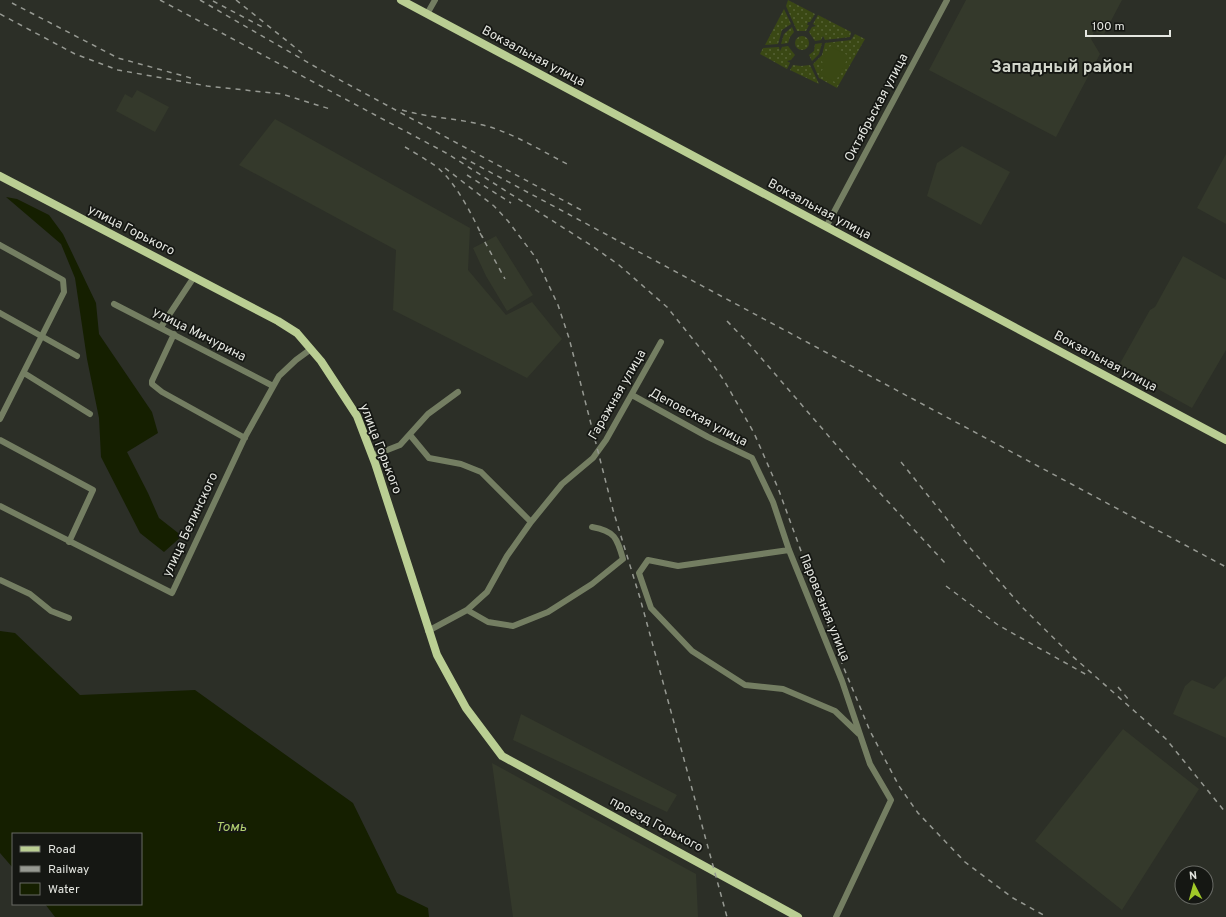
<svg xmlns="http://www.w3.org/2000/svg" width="1226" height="917" viewBox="0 0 1226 917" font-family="Overpass,sans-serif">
<defs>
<pattern id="grass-dots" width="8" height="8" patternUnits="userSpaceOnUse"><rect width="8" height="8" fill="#3a4814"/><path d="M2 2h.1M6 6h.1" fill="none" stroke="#566236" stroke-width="1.8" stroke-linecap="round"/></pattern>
</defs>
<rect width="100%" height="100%" fill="#2c2f27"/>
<path fill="#34392b" d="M 966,0 L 1122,0 L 1104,34 L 1094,32 L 1091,39 L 1100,54 L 1056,137 L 929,70 Z
M 137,90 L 169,107 L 155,132 L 116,111 L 125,94 L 132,98 Z
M 275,119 L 470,228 L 468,270 L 506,315 L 532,302 L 562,339 L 527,378 L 393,310 L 396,250 L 239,165 Z
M 962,146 L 1010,172 L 981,225 L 927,196 L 937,163 Z
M 1226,154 L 1226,224 L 1197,208 Z
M 496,236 L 533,295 L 507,311 L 486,276 L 473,248 Z
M 1183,256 L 1226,280 L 1226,350 L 1192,408 L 1118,367 L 1150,310 L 1155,307 Z
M 1226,676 L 1226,738 L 1173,714 L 1185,686 L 1192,680 L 1214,689 Z
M 521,714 L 677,795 L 667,812 L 513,740 Z
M 1123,729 L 1199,789 L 1122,910 L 1035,841 Z
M 492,763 L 696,874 L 698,917 L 513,917 Z"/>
<path fill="url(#grass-dots)" d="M 788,0 L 815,14 L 810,22 L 808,22 L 807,25 L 809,25 L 806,31 L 797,31 L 786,6 Z
M 784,9 L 791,24 L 782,30 L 778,44 L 765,45 Z
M 818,15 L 851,32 L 850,37 L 825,40 L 823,36 L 821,40 L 815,41 L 809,32 L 812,27 L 816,26 L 813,24 Z
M 792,27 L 794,32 L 790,37 L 788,43 L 781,44 L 784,34 Z
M 855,34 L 865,39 L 837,88 L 819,78 L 813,64 L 822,55 L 825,43 L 851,40 Z
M795 43a7 7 0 1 1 14 0a7 7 0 1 1-14 0Z
M 822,43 L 819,54 L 812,61 L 809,55 L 814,51 L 815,44 Z
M 788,46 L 795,55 L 791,60 L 787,61 L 790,63 L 787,69 L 760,54 L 763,48 L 779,47 L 780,51 L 782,47 Z
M 793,65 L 801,66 L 810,65 L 819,84 L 790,70 Z"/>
<path fill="#3a4814" d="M 830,46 L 849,56 L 835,82 L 820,74 L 824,67 L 822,61 Z"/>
<path fill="#151f00" d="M 6,197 L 17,199 L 49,215 L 63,234 L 96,303 L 99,334 L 152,412 L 158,433 L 127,452 L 148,493 L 159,518 L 182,536 L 164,552 L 140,533 L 101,457 L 99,418 L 87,359 L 75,278 L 61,244 Z
M 0,631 L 15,633 L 80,695 L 195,690 L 353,803 L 397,893 L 428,908 L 429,917 L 55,917 L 45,904 L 141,904 L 141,834 L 13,834 L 13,868 L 0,853 Z"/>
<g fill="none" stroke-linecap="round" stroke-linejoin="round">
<path stroke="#747e62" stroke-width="6" d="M 427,14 L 435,0
M 826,227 L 947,0
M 0,245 L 63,280 L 64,292 L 0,419
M 114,304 L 273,386
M 0,313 L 77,356
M 161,327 L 194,277
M 174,334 L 152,381 L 152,384 L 162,392 L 245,438
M 24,373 L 90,414
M 632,395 L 708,437 L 752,458 L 773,502 L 789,550 L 842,681 L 870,764 L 891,800 L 836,917
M 410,435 L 429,458 L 461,464 L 481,472 L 531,522
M 0,440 L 93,490 L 69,542
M 372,456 L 400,445 L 428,414 L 458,392
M 0,506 L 172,593 L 245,437 L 279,376 L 296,360 L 311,349
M 789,550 L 678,566 L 648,560 L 639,573 L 651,608 L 692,651 L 745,685 L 783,689 L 835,711 L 859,734
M 0,580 L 30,594 L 51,611 L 69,618
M 467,610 L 488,622 L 513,626 L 548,612 L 592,584 L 623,559 C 617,538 615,531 592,527
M 428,631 L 467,610 L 487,592 L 507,556 L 531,522 L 562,484 L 593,458 L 606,440 L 661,342"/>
<path stroke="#bace93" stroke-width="8" d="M 401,0 L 1226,440
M 0,176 L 278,321 L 297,333 L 321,361 L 357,416 L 375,463 L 437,655 L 466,708 L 502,756 L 798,917"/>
<path stroke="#969992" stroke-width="1.5" stroke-dasharray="5 5" stroke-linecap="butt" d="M 160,0 L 448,154 L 592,246 L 619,265 L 667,307 L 712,363 L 725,382 L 754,433 L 778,488 L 843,666 L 870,731 L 899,786 L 918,813 L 965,862 L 1013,898 L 1047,917
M 200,0 L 314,66 L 583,211
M 236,0 L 302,53
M 213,1 L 266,29
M 12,3 L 118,58 L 191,78
M 0,14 L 75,54 L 118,70 L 207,86 L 282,94 L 330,109
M 402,110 C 429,118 456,118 483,125 C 514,133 543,152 571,166
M 405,147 C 415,153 427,160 437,167 C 457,184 472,215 483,238
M 462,157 L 1226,567
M 445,168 L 494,206 L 508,221 L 536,258 L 558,305 L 569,338 L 613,510 L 640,598 L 727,917
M 467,175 L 511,203
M 480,233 L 505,279
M 727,321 L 750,345 L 851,462 L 946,564
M 901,462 L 971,549 L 1022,607 L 1070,654 L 1166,739 L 1226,813
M 946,586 L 998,625 L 1087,675
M 1118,687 L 1129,700"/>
</g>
<g text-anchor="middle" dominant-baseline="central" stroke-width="3.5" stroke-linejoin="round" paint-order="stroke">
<g font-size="13" fill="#e5e7e1" stroke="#151713">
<text transform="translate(533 57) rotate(28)">Вокзальная улица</text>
<text transform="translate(877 108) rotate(-62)">Октябрьская улица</text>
<text transform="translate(819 210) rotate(28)">Вокзальная улица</text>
<text transform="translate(131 231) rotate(27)">улица Горького</text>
<text transform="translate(199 335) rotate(27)">улица Мичурина</text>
<text transform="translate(1105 362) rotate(28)">Вокзальная улица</text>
<text transform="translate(618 395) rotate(-60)">Гаражная улица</text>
<text transform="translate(698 418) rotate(28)">Деповская улица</text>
<text transform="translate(380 449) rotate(69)">улица Горького</text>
<text transform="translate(191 525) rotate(-65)">улица Белинского</text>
<text transform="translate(824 608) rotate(68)">Паровозная улица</text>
<text transform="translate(656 825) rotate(28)">проезд Горького</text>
</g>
<g font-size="14" font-style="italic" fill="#b1ce6f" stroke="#151713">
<text x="231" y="827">Томь</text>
</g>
<g font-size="17" font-weight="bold" fill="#d3d7cc" stroke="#151713">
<text x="1062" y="68">Западный район</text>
</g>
</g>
<rect x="12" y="833" width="130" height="72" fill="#151713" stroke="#686a65"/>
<rect x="20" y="846" width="20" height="6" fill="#bace93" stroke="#686a65"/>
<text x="48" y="853" font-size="12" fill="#e5e7e1">Road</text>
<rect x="20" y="866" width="20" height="6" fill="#969992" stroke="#686a65"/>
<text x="48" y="873" font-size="12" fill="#e5e7e1">Railway</text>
<rect x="20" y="883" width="20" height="12" fill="#151f00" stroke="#686a65"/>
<text x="48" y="893" font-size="12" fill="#e5e7e1">Water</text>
<g transform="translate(1194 885) rotate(354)"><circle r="19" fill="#151713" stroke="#686a65"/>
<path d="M0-3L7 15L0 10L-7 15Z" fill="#a1c929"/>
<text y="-6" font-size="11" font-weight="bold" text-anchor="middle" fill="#e5e7e1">N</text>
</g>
<path d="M1086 30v6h84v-6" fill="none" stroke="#e5e7e1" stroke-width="2"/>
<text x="1092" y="30" font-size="12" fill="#e5e7e1" stroke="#151713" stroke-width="3" paint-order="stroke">100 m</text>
</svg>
